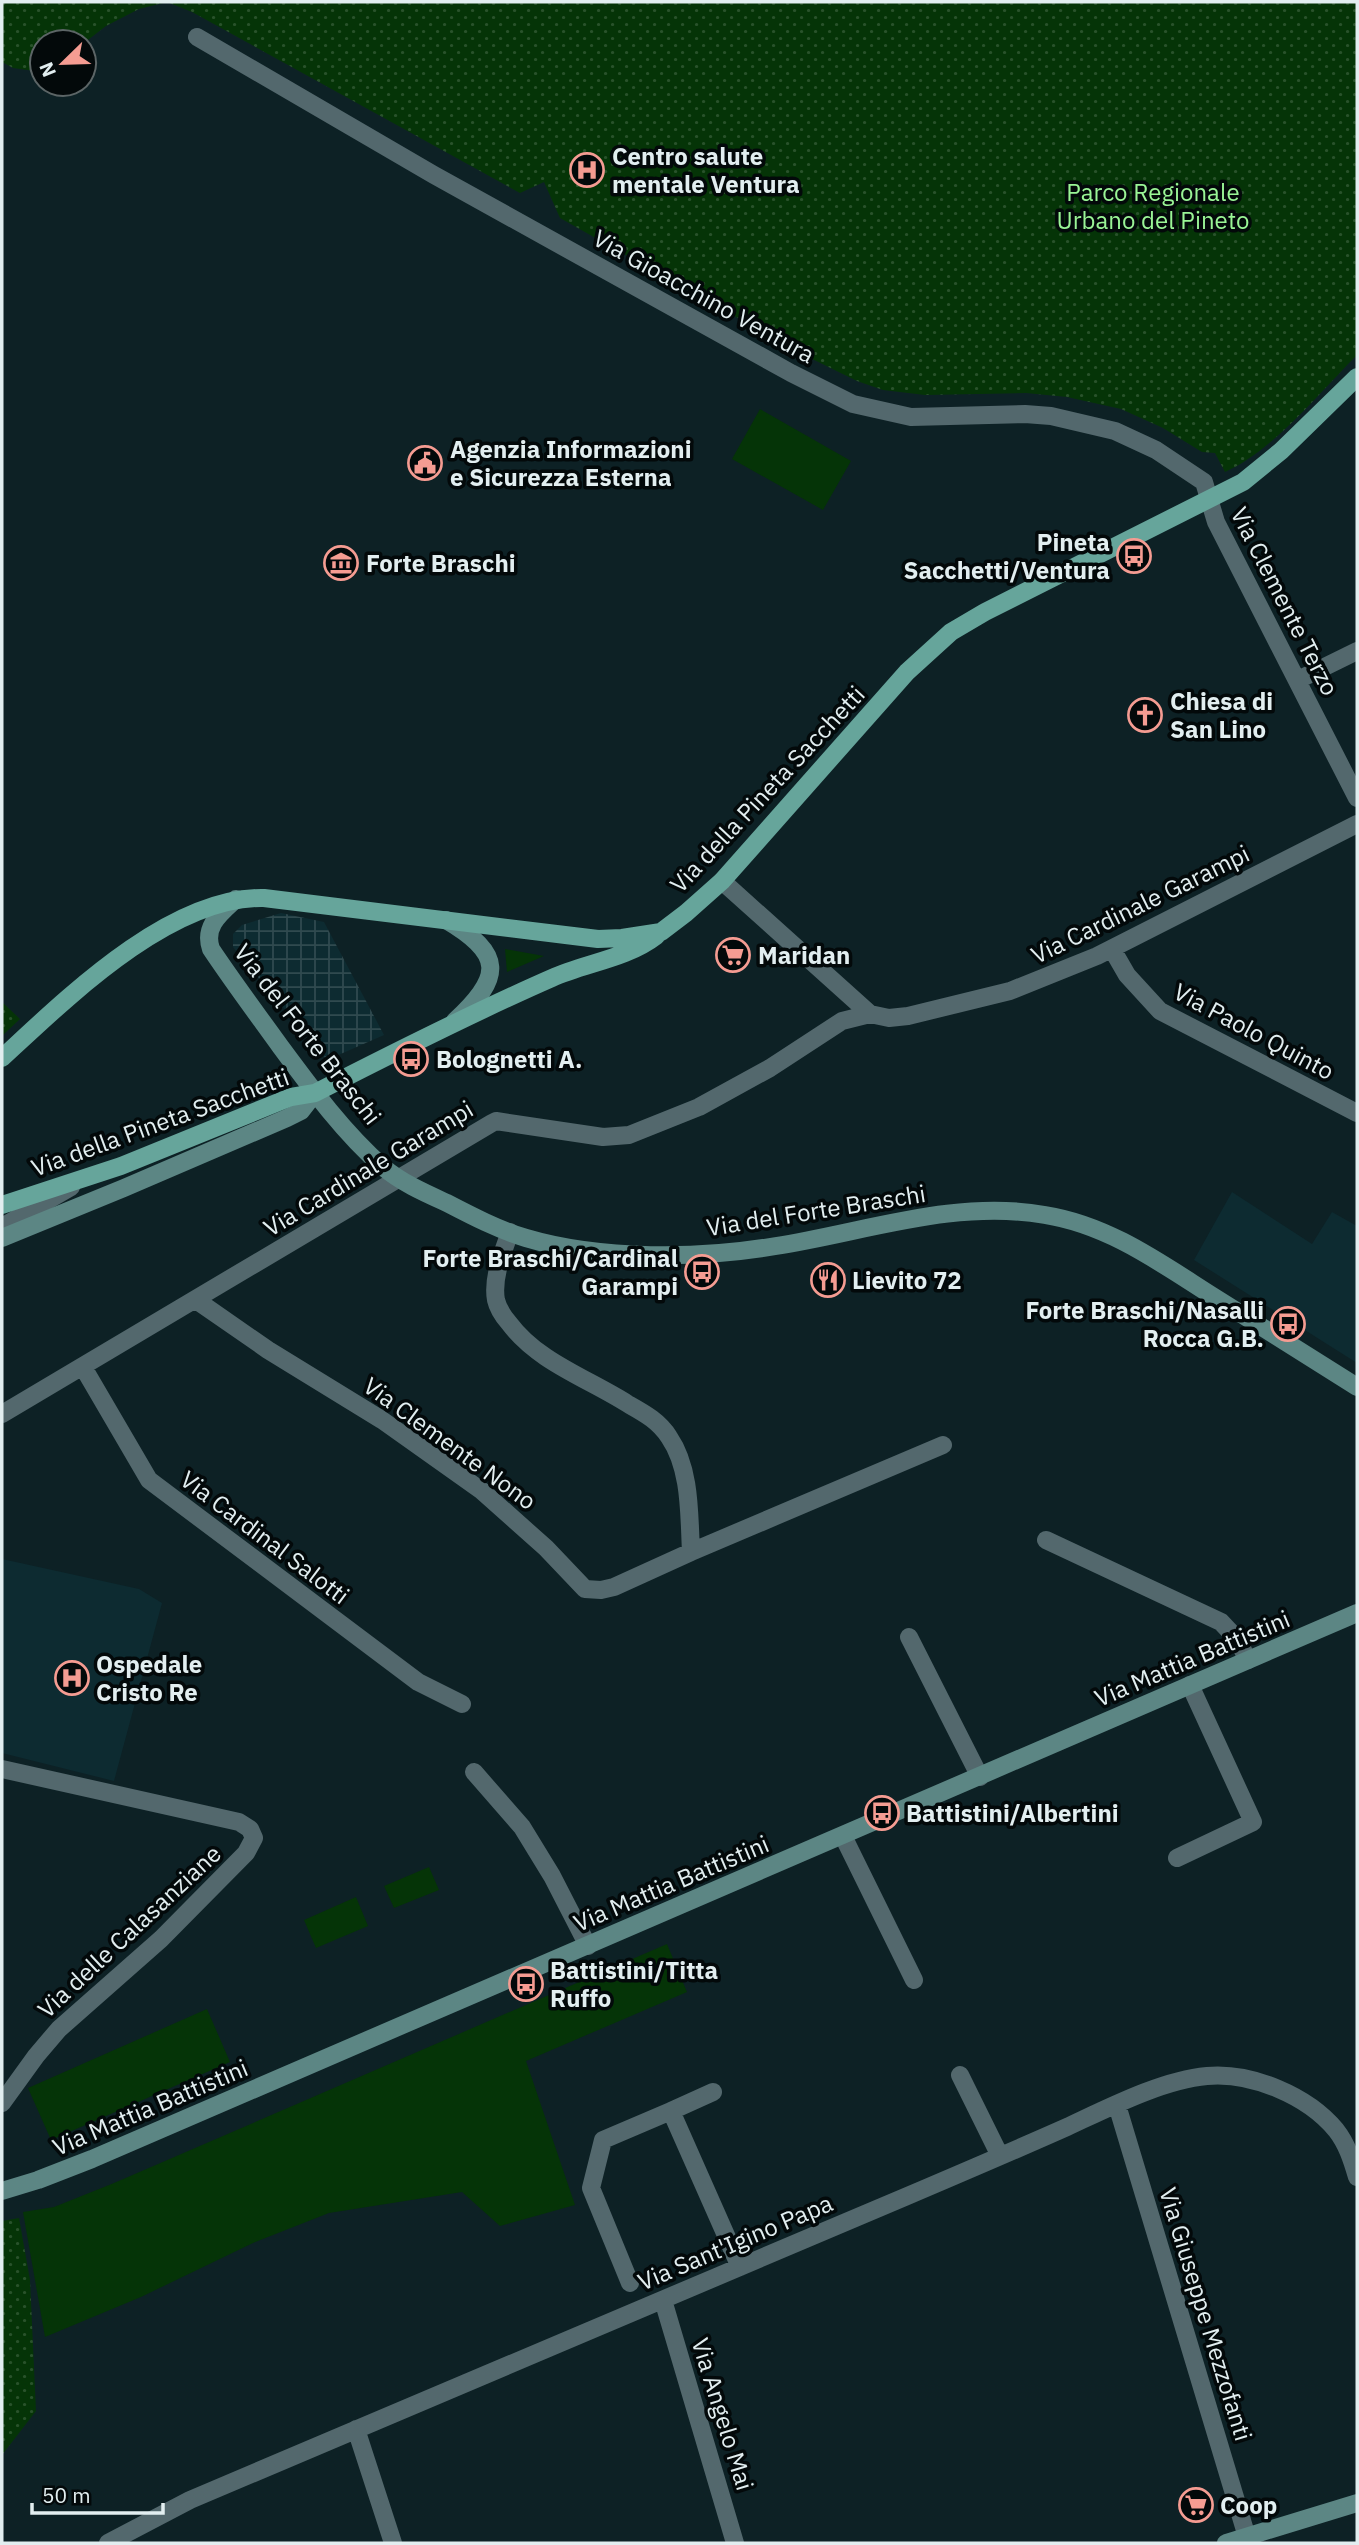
<svg xmlns="http://www.w3.org/2000/svg" width="1359" height="2545" viewBox="0 0 1359 2545" font-family="'IBM Plex Sans',sans-serif">
<defs>
<pattern id="industrial-grid" width="8" height="8" patternUnits="userSpaceOnUse" patternTransform="scale(1.75)"><rect width="8" height="8" fill="#0d2b31"/><path d="M0 4h8M4 0v8" fill="none" stroke="#304a4f"/></pattern>
<pattern id="park-dots" width="8" height="8" patternUnits="userSpaceOnUse" patternTransform="scale(1.75)"><rect width="8" height="8" fill="#053407"/><path d="M2 2h.1M6 6h.1" fill="none" stroke="#29522b" stroke-width="1.8" stroke-linecap="round"/></pattern>
</defs>
<rect width="100%" height="100%" fill="#0d2125"/>
<path fill="#0d2b31" d="M 1232,1192 L 1312,1244 L 1332,1212 L 1357,1226 L 1357,1363 L 1194,1260 Z
M 2,1559 L 139,1589 L 162,1603 L 114,1781 L 2,1753 Z"/>
<path fill="url(#industrial-grid)" d="M 281,913 L 324,922 L 384,1035 L 327,1060 L 233,947 L 233,934 L 242,925 Z"/>
<path fill="#053407" d="M 760,409 L 851,461 L 823,510 L 732,459 Z
M 505,949 L 544,956 L 507,972 Z
M 429,1867 L 439,1890 L 394,1908 L 384,1886 Z
M 356,1897 L 368,1926 L 316,1948 L 304,1920 Z
M 667,1944 L 687,1992 L 526,2061 L 575,2205 L 500,2226 L 462,2192 L 329,2213 L 253,2243 L 141,2297 L 45,2337 L 23,2212 L 54,2207 L 114,2183 Z
M 207,2009 L 230,2062 L 51,2140 L 28,2088 Z"/>
<path fill="url(#park-dots)" d="M 2,2 L 1357,2 L 1357,355 C 1319,393 1273,451 1225,472 L 1215,453 L 1202,452 L 1163,428 L 1121,409 L 1067,397 L 1026,393 L 925,395 L 883,390 L 857,381 L 800,353 L 560,218 L 544,182 L 520,193 L 192,12 L 167,2 L 139,9 L 106,26 L 84,43 L 42,42 L 42,72 L 13,68 L 2,62 Z
M 2,1002 L 20,1019 L 2,1036 Z
M 19,2218 L 30,2280 L 36,2411 L 2,2455 L 2,2221 Z"/>
<g fill="none" stroke-linecap="round" stroke-linejoin="round">
<path stroke="#53686d" stroke-width="18" d="M 197,37 L 434,175 L 791,373 L 853,404 L 911,417 L 1025,414 L 1051,416 L 1115,431 L 1156,450 L 1204,482 L 1216,522 L 1357,798
M 1298,680 L 1357,651
M 722,881 L 870,1014
M 1112,949 L 1127,975 L 1160,1011 L 1357,1113
M 2,1227 L 71,1187
M 510,1232 C 503,1252 492,1278 496,1300 C 498,1309 503,1316 509,1323 C 538,1362 587,1378 628,1404 C 644,1413 659,1421 669,1437 C 691,1469 689,1515 691,1552
M 196,1300 L 268,1350 L 382,1420 L 482,1491 L 546,1548 L 585,1589 L 601,1590 L 614,1587 L 691,1552 L 943,1445
M 83,1367 L 149,1480 L 418,1682 L 462,1704
M 2,1414 L 492,1123 L 496,1121 L 603,1137 L 629,1135 L 699,1107 L 770,1068 L 842,1021 L 870,1014 L 889,1018 L 908,1016 L 1010,991 L 1097,956 L 1357,824
M 1046,1540 L 1221,1622 L 1237,1639 L 1248,1660
M 909,1637 L 980,1777
M 2,1769 L 239,1822 L 250,1829 L 254,1838 L 246,1853 L 161,1939 L 59,2029 L 36,2056 L 2,2103
M 474,1772 L 522,1827 L 552,1876 L 588,1946
M 843,1836 L 914,1980
M 1177,1858 L 1253,1822 L 1190,1685
M 960,2075 L 1000,2156
M 1117,2105 L 1247,2537
M 671,2111 L 713,2092
M 630,2283 L 591,2188 L 603,2140 L 671,2111 L 740,2267
M 663,2300 L 735,2543
M 356,2429 L 393,2543
M 108,2543 L 190,2500 C 428,2398 667,2299 905,2197 C 959,2174 1013,2151 1067,2127 C 1108,2108 1162,2080 1207,2076 C 1252,2072 1308,2096 1336,2130 C 1347,2144 1352,2160 1357,2177"/>
<path stroke="#5c8684" stroke-width="18" d="M 236,899 C 221,913 203,926 211,949 C 233,982 257,1014 280,1046 C 311,1088 344,1133 383,1167 C 402,1183 425,1193 447,1203 C 472,1216 499,1230 526,1238 C 600,1260 701,1259 776,1246 C 865,1232 955,1199 1045,1215 C 1108,1225 1159,1262 1211,1295 C 1260,1326 1309,1357 1357,1387
M 446,920 C 504,954 503,977 455,1021
M 2,1238 L 124,1188 L 287,1118 L 301,1111 L 315,1093
M 2,2191 L 38,2180 L 92,2159 L 1357,1613
M 1226,2543 L 1357,2503"/>
<path stroke="#66a59b" stroke-width="18" d="M 2,1058 C 67,998 170,896 264,898 L 598,939 L 622,938 L 661,932 L 686,913 L 722,881 L 907,672 L 951,632 L 985,612 L 1243,482 L 1281,451 L 1357,377
M 2,1205 L 121,1166 L 291,1097 L 315,1093 C 393,1053 472,1013 552,978 C 585,963 626,959 656,936"/>
</g>
<defs>
<g id="hospital-ring" transform="scale(1.75)"><circle r="9.5" fill="#03090a" stroke="#f59c92" stroke-width="1.5"/><path d="M-5-5h3v3.5h4V-5h3V5h-3V1.5h-4V5h-3Z" fill="#f59c92"/></g>
<g id="civic-ring" transform="scale(1.75)"><circle r="9.5" fill="#03090a" stroke="#f59c92" stroke-width="1.5"/><path d="M-.6-6.5H3V-4.5H.6V-3L4-1V1h2V6H-6V1h2V-1L-.6-3ZM-1.2 2.5V6h2.4V2.5Z" fill="#f59c92"/></g>
<g id="bus-ring" transform="scale(1.75)"><circle r="9.5" fill="#03090a" stroke="#f59c92" stroke-width="1.5"/><path d="M-5-6H5V4H4V6H2V4H-2V6H-4V4H-5ZM-3.5-4V0h7V-4ZM-3.5 1.2v1.5H-2V1.2ZM2 1.2v1.5H3.5V1.2Z" fill="#f59c92"/></g>
<g id="museum-ring" transform="scale(1.75)"><circle r="9.5" fill="#03090a" stroke="#f59c92" stroke-width="1.5"/><path d="M0-6L6-3V-2H-6V-3ZM-5-1h2V3h-2ZM-1-1h2V3h-2ZM3-1h2V3H3ZM-6 4H6V6H-6Z" fill="#f59c92"/></g>
<g id="church-ring" transform="scale(1.75)"><circle r="9.5" fill="#03090a" stroke="#f59c92" stroke-width="1.5"/><path d="M-1.2-6h2.4v3.5h3.3v2.4h-3.3V6h-2.4V-.1h-3.3v-2.4h3.3Z" fill="#f59c92"/></g>
<g id="supermarket-ring" transform="scale(1.75)"><circle r="9.5" fill="#03090a" stroke="#f59c92" stroke-width="1.5"/><path d="M-6-5.5h2.5l.6 2H6L4.5 2H-2.5L-4.4-4H-6ZM-1.5 3.2a1.3 1.3 0 1 0 .1 0ZM3 3.2a1.3 1.3 0 1 0 .1 0Z" fill="#f59c92"/></g>
<g id="restaurant-ring" transform="scale(1.75)"><circle r="9.5" fill="#03090a" stroke="#f59c92" stroke-width="1.5"/><path d="M-5-6h1v4h1v-4h1v4h1v-4h1v5L-1.5 .5V6h-2V.5L-5-1ZM5-6V6H3V1.5H1.5Q1.5-4 5-6Z" fill="#f59c92"/></g>
</defs>
<g fill-rule="evenodd">
<use href="#hospital-ring" x="587" y="170"/>
<use href="#civic-ring" x="425" y="463"/>
<use href="#bus-ring" x="1134" y="556"/>
<use href="#museum-ring" x="341" y="563"/>
<use href="#church-ring" x="1145" y="715"/>
<use href="#supermarket-ring" x="733" y="955"/>
<use href="#bus-ring" x="411" y="1059"/>
<use href="#bus-ring" x="702" y="1272"/>
<use href="#restaurant-ring" x="828" y="1280"/>
<use href="#bus-ring" x="1288" y="1324"/>
<use href="#hospital-ring" x="72" y="1678"/>
<use href="#bus-ring" x="882" y="1813"/>
<use href="#bus-ring" x="526" y="1984"/>
<use href="#supermarket-ring" x="1196" y="2505"/>
</g>
<g text-anchor="middle" dominant-baseline="central" stroke-width="7" stroke-linejoin="round" paint-order="stroke">
<g font-size="24" font-weight="bold" fill="#e2eef0" stroke="#03090a" text-anchor="start">
<text x="612" y="156">Centro salute<tspan x="612" dy="28">mentale Ventura</tspan></text>
<text x="450" y="449">Agenzia Informazioni<tspan x="450" dy="28">e Sicurezza Esterna</tspan></text>
<text x="1110" y="542" text-anchor="end">Pineta<tspan x="1110" dy="28">Sacchetti/Ventura</tspan></text>
<text x="366" y="563">Forte Braschi</text>
<text x="1170" y="701">Chiesa di<tspan x="1170" dy="28">San Lino</tspan></text>
<text x="758" y="955">Maridan</text>
<text x="436" y="1059">Bolognetti A.</text>
<text x="678" y="1258" text-anchor="end">Forte Braschi/Cardinal<tspan x="678" dy="28">Garampi</tspan></text>
<text x="852" y="1280">Lievito 72</text>
<text x="1264" y="1310" text-anchor="end">Forte Braschi/Nasalli<tspan x="1264" dy="28">Rocca G.B.</tspan></text>
<text x="96" y="1664">Ospedale<tspan x="96" dy="28">Cristo Re</tspan></text>
<text x="906" y="1813">Battistini/Albertini</text>
<text x="550" y="1970">Battistini/Titta<tspan x="550" dy="28">Ruffo</tspan></text>
<text x="1220" y="2505">Coop</text>
</g>
<g font-size="24" fill="#9af596" stroke="#03090a">
<text x="1153" y="192">Parco Regionale<tspan x="1153" dy="28">Urbano del Pineto</tspan></text>
</g>
<g font-size="24" fill="#e2eef0" stroke="#03090a">
<text transform="translate(704 296) rotate(29)">Via Gioacchino Ventura</text>
<text transform="translate(1285 601) rotate(63)">Via Clemente Terzo</text>
<text transform="translate(767 789) rotate(-47)">Via della Pineta Sacchetti</text>
<text transform="translate(1140 904) rotate(-26)">Via Cardinale Garampi</text>
<text transform="translate(1254 1031) rotate(28)">Via Paolo Quinto</text>
<text transform="translate(308 1034) rotate(52)">Via del Forte Braschi</text>
<text transform="translate(160 1122) rotate(-20)">Via della Pineta Sacchetti</text>
<text transform="translate(368 1168) rotate(-31)">Via Cardinale Garampi</text>
<text transform="translate(816 1210) rotate(-9)">Via del Forte Braschi</text>
<text transform="translate(450 1443) rotate(36)">Via Clemente Nono</text>
<text transform="translate(265 1537) rotate(37)">Via Cardinal Salotti</text>
<text transform="translate(1192 1658) rotate(-23)">Via Mattia Battistini</text>
<text transform="translate(671 1883) rotate(-23)">Via Mattia Battistini</text>
<text transform="translate(129 1931) rotate(-43)">Via delle Calasanziane</text>
<text transform="translate(150 2107) rotate(-23)">Via Mattia Battistini</text>
<text transform="translate(735 2242) rotate(-23)">Via Sant'Igino Papa</text>
<text transform="translate(1206 2314) rotate(73)">Via Giuseppe Mezzofanti</text>
<text transform="translate(723 2414) rotate(73)">Via Angelo Mai</text>
</g>
</g>
<rect width="1359" height="2545" fill="none" stroke="#e2eef0" stroke-width="7"/>
<g transform="translate(63 63) rotate(247)"><circle r="33" fill="#03090a" stroke="#5c6566" stroke-width="2"/>
<path d="M0-5L12 26L0 18L-12 26Z" fill="#f59c92"/>
<text y="-10" font-size="19" font-weight="bold" text-anchor="middle" fill="#e2eef0">N</text>
</g>
<path d="M32 2503v10h131v-10" fill="none" stroke="#e2eef0" stroke-width="3.5"/>
<text x="42" y="2503" font-size="21" fill="#e2eef0" stroke="#03090a" stroke-width="5" paint-order="stroke">50 m</text>
</svg>
